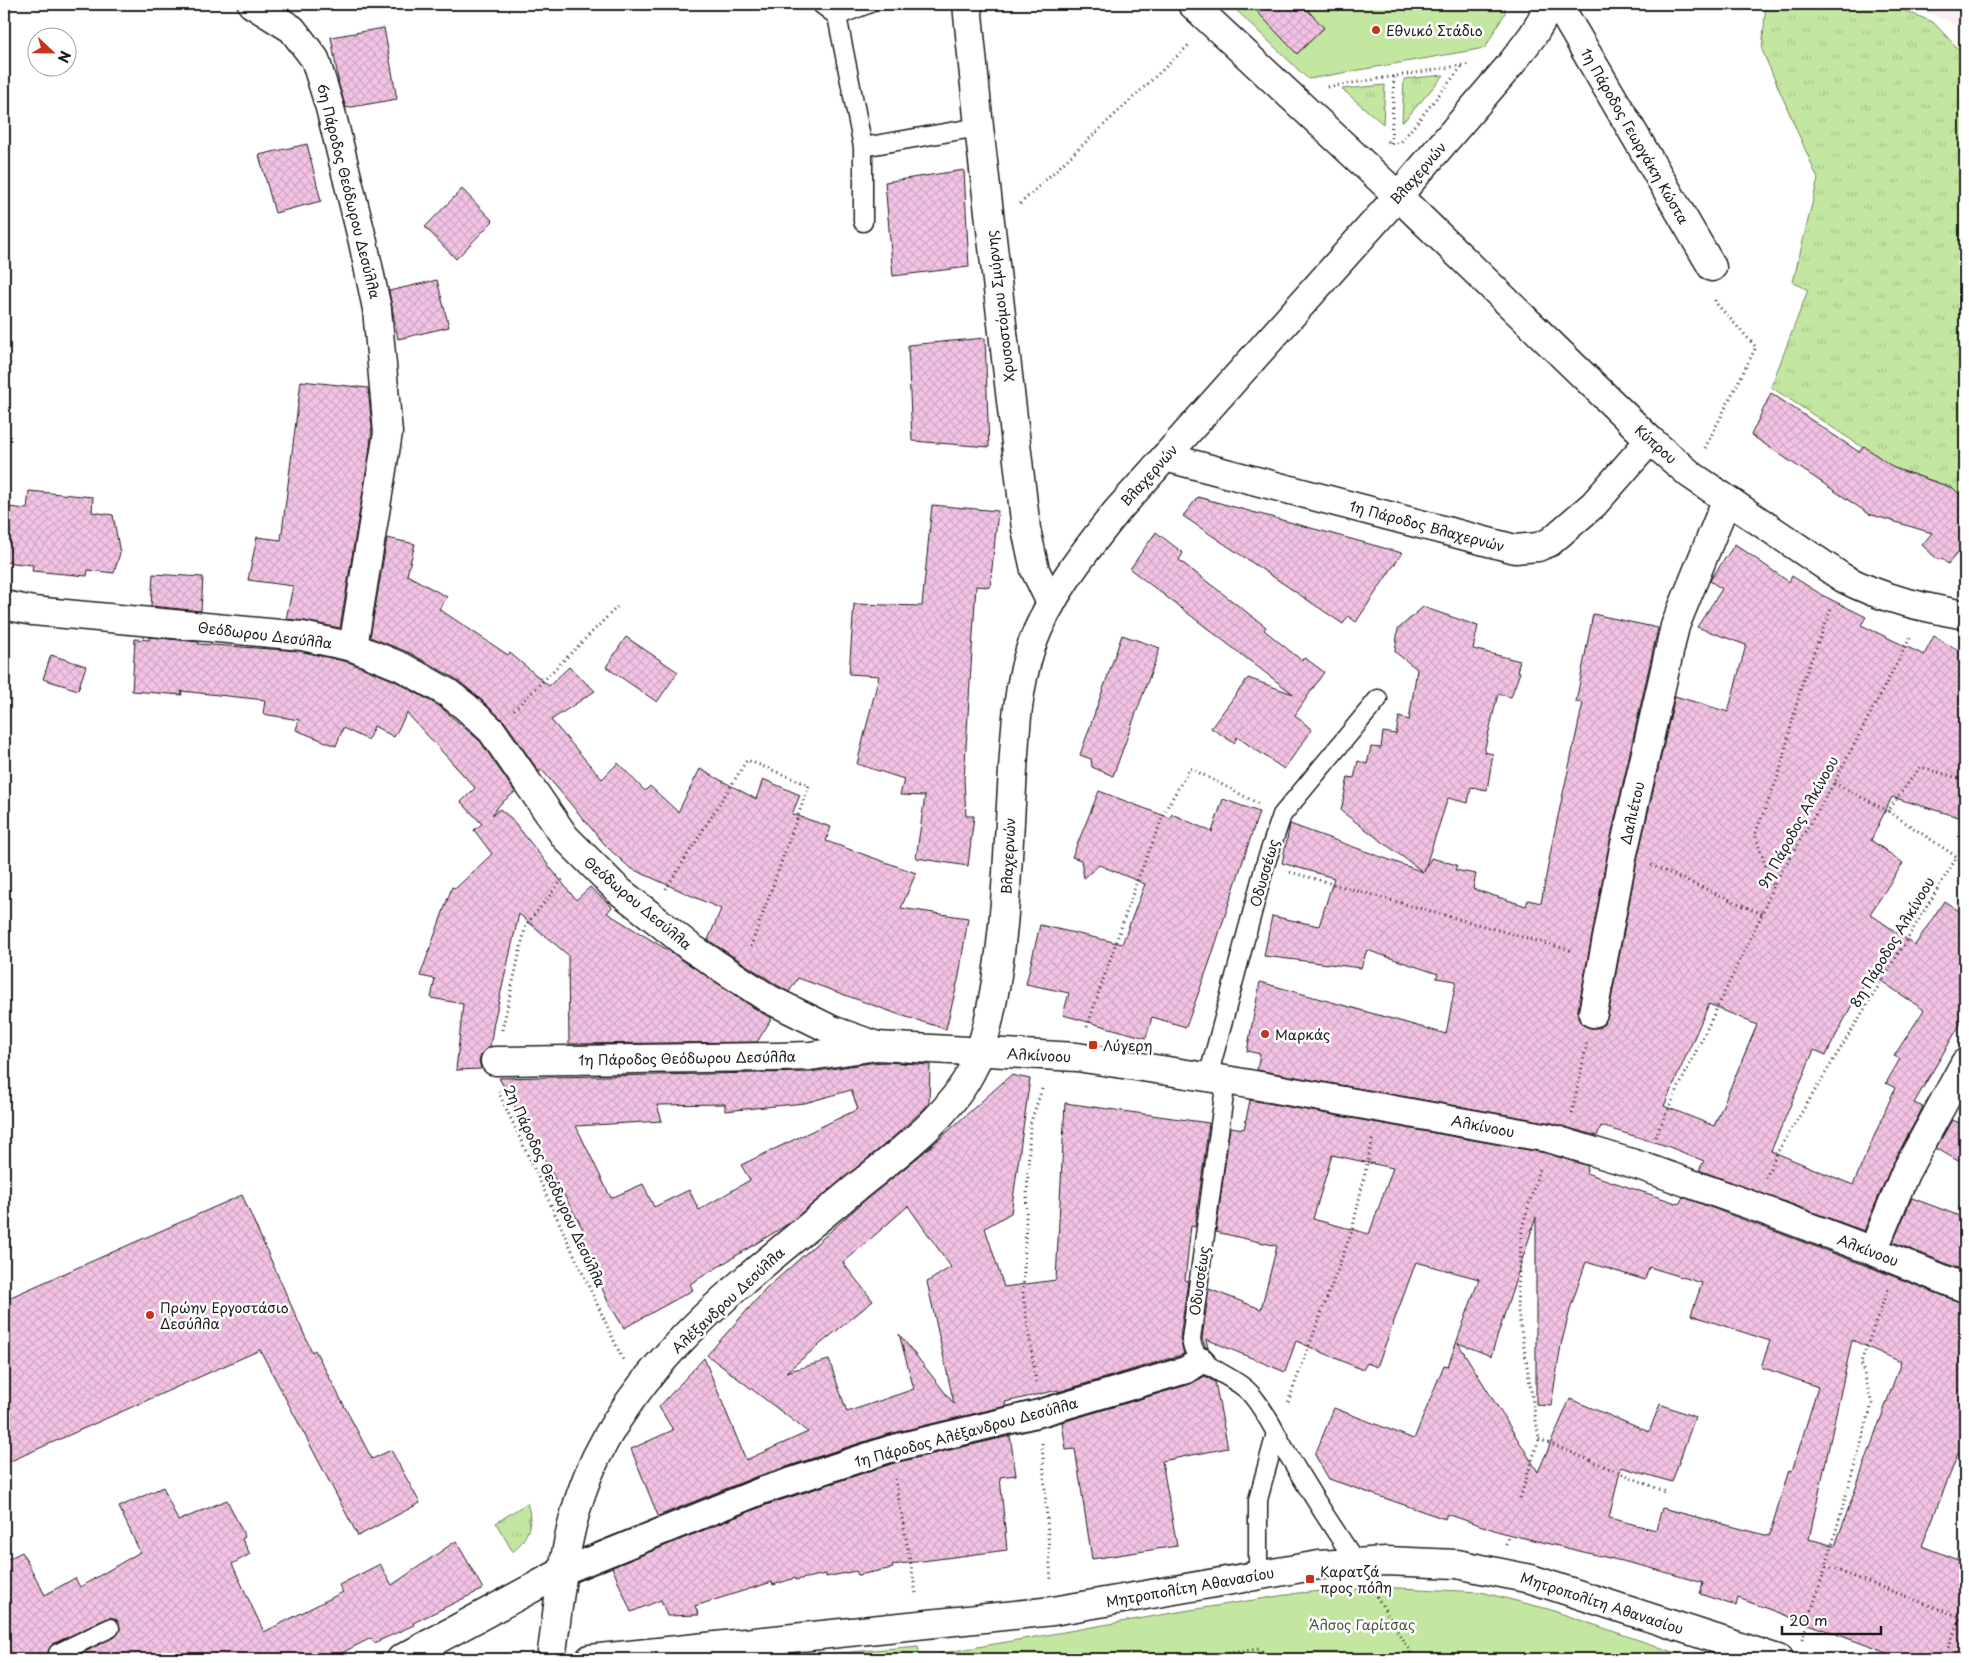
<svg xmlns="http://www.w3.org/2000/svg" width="1969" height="1663" viewBox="0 0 1969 1663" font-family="'Playpen Sans',sans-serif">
<defs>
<pattern id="grass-tufts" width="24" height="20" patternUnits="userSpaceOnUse" patternTransform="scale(1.25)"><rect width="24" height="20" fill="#c3e7a1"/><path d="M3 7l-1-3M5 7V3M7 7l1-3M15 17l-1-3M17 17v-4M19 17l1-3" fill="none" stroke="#a7c68a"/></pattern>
<pattern id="building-cross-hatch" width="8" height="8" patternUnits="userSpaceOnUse" patternTransform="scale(1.25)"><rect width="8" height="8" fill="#f3c3e5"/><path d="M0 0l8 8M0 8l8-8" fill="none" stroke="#d0a7c4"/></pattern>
</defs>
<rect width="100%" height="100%" fill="#fff"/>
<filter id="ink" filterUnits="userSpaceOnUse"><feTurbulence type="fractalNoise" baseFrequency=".02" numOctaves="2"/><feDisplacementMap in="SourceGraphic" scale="10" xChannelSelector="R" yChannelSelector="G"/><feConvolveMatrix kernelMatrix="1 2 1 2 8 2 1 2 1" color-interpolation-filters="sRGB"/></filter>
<g filter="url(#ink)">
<path fill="#fbedf7" d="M 1907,4 L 1965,4 L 1965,28 L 1943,19 Z"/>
<path fill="url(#grass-tufts)" stroke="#70825e" d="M 1766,4 L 1888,4 L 1933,22 L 1965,56 L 1965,476 L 1962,495 L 1936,482 L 1894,468 L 1771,387 L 1808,290 L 1793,282 L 1818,179 L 1762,50 Z
M 1444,75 L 1403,122 L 1402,122 L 1404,79 Z
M 1385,85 L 1383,124 L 1342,89 Z
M 527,1503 C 534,1523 528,1537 513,1552 L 496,1523 Z"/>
<path fill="#c3e7a1" stroke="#70825e" d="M 1230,4 L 1505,4 L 1505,13 L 1485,48 L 1308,79 Z
M 1378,1587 L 1481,1592 L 1548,1609 L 1694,1659 L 774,1659 L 918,1646 L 920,1657 L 1184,1611 L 1298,1593 Z"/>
<path fill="url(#building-cross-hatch)" stroke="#1c1c1c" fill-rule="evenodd" d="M 1250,4 L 1302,4 L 1324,28 L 1297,54 Z
M 384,28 L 397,99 L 346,108 L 339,85 L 331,37 Z
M 307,144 L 321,201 L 275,213 L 259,155 Z
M 964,170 L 969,267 L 893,276 L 885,182 Z
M 462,189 L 493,221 L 456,259 L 425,227 Z
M 437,280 L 449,327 L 398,339 L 389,291 Z
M 985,338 L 989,447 L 912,441 L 908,345 Z
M 301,381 L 368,388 L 372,427 L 369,455 L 340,628 L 305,621 L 286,619 L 293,586 L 248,580 L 257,537 L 281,540 Z
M 1771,393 L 1859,452 L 1864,446 L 1894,468 L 1953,488 L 1963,498 L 1965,496 L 1965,544 L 1948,564 L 1942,559 L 1938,560 L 1922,545 L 1932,533 L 1869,514 L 1751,435 Z
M 29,491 L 93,497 L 92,512 L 113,515 L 120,553 L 114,573 L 88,570 L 87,576 L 32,571 L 33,565 L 4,562 L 4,538 L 8,507 L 27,509 Z
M 1198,497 L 1402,553 L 1356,622 L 1348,616 L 1343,624 L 1183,516 Z
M 932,505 L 998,511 L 990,587 L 976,586 L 964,780 L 966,816 L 974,816 L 968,866 L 916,858 L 925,796 L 900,795 L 904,779 L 857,764 L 879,676 L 849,674 L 854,604 L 922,606 Z
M 1156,532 L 1183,553 L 1179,560 L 1266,627 L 1264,630 L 1301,660 L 1305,658 L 1324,672 L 1295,715 L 1312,730 L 1284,769 L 1237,737 L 1234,743 L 1211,728 L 1248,678 L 1293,694 L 1130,569 Z
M 387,538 L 415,544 L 407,575 L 447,597 L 439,609 L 508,655 L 510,653 L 549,686 L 569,667 L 595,691 L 551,720 L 602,779 L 618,763 L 645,791 L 650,786 L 678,812 L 700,769 L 756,799 L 763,779 L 800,795 L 792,814 L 831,827 L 826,841 L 916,873 L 901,908 L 968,918 L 959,976 L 946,1029 L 900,1015 L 798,978 L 789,992 L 777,985 L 708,940 L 721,909 L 630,868 L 607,847 L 542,770 L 539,772 L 505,722 L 477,696 L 456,679 L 410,653 L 370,637 Z
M 1735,544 L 1789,582 L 1792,576 L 1822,595 L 1866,617 L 1861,625 L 1924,655 L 1934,636 L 1965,655 L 1965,819 L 1892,797 L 1871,840 L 1903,863 L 1870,914 L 1915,945 L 1944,901 L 1965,915 L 1965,1016 L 1914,1103 L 1923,1107 L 1891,1167 L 1864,1231 L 1699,1170 L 1704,1161 L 1667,1146 L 1601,1126 L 1597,1136 L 1552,1123 L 1257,1070 L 1260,1054 L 1247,1051 L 1260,982 L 1446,1034 L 1456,981 L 1436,978 L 1438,974 L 1367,950 L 1361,968 L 1264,956 L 1272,916 L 1319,926 L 1334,878 L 1282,863 L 1290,824 L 1423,872 L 1341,811 L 1348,777 L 1354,778 L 1358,761 L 1367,764 L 1371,747 L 1381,748 L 1383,732 L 1396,734 L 1399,717 L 1409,720 L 1417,669 L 1395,652 L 1398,629 L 1423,607 L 1478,626 L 1473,649 L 1520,661 L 1517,671 L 1520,672 L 1511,697 L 1498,694 L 1484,752 L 1493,754 L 1487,790 L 1471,787 L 1468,803 L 1448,798 L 1424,871 L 1431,858 L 1457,865 L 1455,870 L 1476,874 L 1473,889 L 1526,906 L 1528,900 L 1541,903 L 1553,839 L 1583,703 L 1576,702 L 1593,614 L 1658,628 L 1608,850 L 1578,1010 L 1578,1019 L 1583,1025 L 1591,1028 L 1599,1028 L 1604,1024 L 1608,1016 L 1638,856 L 1675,696 L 1728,712 L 1746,645 L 1697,627 L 1722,589 L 1710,581 L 1711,579 ZM 1871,974 L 1924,1010 L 1894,1056 L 1900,1059 L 1886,1083 L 1895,1088 L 1853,1185 L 1771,1151 L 1814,1050 L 1826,1055 L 1856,997 L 1857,997 ZM 1709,1004 L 1757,1025 L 1714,1126 L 1664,1106 Z
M 153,574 L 203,577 L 201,611 L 151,606 Z
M 1122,635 L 1160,648 L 1113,776 L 1092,767 L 1091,759 L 1080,755 Z
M 149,637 L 199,642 L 198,644 L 300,651 L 348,662 L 395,681 L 439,706 L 480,741 L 515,792 L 500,804 L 492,815 L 500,809 L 511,818 L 576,900 L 590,887 L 612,907 L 607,913 L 674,954 L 760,1012 L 772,1018 L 757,1042 L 569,1044 L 568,955 L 519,914 L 494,1022 L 490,1047 L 482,1053 L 479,1061 L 481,1069 L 456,1070 L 463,1004 L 431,998 L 435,979 L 420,976 L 452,887 L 456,888 L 492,854 L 474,830 L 482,824 L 461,802 L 475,788 L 407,713 L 394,737 L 374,726 L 368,740 L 343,728 L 336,746 L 296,730 L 299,720 L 263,714 L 265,700 L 181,691 L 182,695 L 132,691 L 135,639 L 149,640 Z
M 626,637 L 678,672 L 657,702 L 606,667 Z
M 51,655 L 86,666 L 78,690 L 43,679 Z
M 1099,791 L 1170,818 L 1172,814 L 1212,832 L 1223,799 L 1259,812 L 1209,964 L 1186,1027 L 1152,1017 L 1146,1038 L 1063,1015 L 1069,993 L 1026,984 L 1040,925 L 1122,944 L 1145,884 L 1099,865 L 1084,878 L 1081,860 L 1072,857 Z
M 887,1062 L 930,1065 L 929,1103 L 923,1110 L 890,1140 L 788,1224 L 690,1284 L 693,1290 L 624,1328 L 608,1302 L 587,1254 L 590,1252 L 580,1233 L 584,1231 L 499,1078 L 811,1072 L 870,1063 ZM 851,1090 L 858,1109 L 741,1165 L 750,1180 L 699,1210 L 689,1190 L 654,1207 L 643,1184 L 611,1198 L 576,1126 L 662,1121 L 657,1105 L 725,1104 L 725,1111 L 805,1103 Z
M 1011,1075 L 1030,1079 L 1011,1213 L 985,1228 L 1004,1287 L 1056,1280 L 1065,1103 L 1209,1123 L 1195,1227 L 1191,1226 L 1185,1280 L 1188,1281 L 1180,1338 L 1184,1354 L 1058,1392 L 1058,1390 L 1005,1402 L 1006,1406 L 885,1435 L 755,1477 L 658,1516 L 631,1449 L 673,1430 L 659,1407 L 704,1358 L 746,1460 L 808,1432 L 707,1355 L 766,1289 L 862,1203 L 928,1149 ZM 908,1206 L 951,1267 L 927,1282 L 954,1404 L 899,1334 L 914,1389 L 847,1412 L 829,1360 L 786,1372 L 873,1301 L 843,1263 Z
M 1250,1100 L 1545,1153 L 1588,1166 L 1586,1173 L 1679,1204 L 1683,1197 L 1867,1266 L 1959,1302 L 1965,1303 L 1965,1436 L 1922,1546 L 1965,1563 L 1965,1659 L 1904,1659 L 1738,1598 L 1736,1606 L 1700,1594 L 1703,1583 L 1647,1567 L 1503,1533 L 1447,1514 L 1445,1519 L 1329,1479 L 1315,1455 L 1334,1408 L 1414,1439 L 1444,1365 L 1448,1366 L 1479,1279 L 1416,1262 L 1377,1367 L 1367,1363 L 1363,1370 L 1296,1341 L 1285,1372 L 1206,1339 L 1208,1348 L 1205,1347 L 1202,1338 L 1209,1289 L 1261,1309 L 1277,1246 L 1216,1232 L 1230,1127 L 1244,1129 ZM 1332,1155 L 1393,1168 L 1369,1234 L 1313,1219 ZM 1536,1217 L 1536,1405 L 1551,1406 L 1561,1345 L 1571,1306 L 1586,1262 L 1645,1280 L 1649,1267 L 1702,1283 L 1691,1315 L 1770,1341 L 1761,1367 L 1818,1387 L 1792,1471 L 1789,1470 L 1769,1536 L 1662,1508 L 1656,1530 L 1609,1518 L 1621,1467 L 1672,1482 L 1695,1417 L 1660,1404 L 1649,1432 L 1570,1399 L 1538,1472 L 1458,1343 L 1491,1356 ZM 1852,1340 L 1901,1362 L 1835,1546 L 1809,1539 Z
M 1952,1120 L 1965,1125 L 1965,1165 L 1936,1148 Z
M 242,1195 L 312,1352 L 315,1350 L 372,1459 L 391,1450 L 420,1503 L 358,1536 L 260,1350 L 4,1464 L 4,1300 Z
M 1912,1198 L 1965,1218 L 1965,1271 L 1893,1242 Z
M 1205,1376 L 1215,1382 L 1228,1448 L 1162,1461 L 1177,1546 L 1092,1559 L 1075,1449 L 1066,1450 L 1062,1422 L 1190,1384 Z
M 1010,1436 L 1016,1475 L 1000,1477 L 1007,1550 L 892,1565 L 893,1568 L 858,1575 L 856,1571 L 826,1577 L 826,1574 L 796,1580 L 795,1578 L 773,1585 L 772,1582 L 695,1606 L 699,1615 L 667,1616 L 661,1600 L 631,1612 L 612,1567 L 766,1505 L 894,1463 Z
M 163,1487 L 178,1521 L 227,1500 L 245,1537 L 242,1539 L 250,1554 L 232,1564 L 264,1632 L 343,1592 L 339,1585 L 380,1564 L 392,1585 L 456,1541 L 483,1589 L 413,1623 L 414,1625 L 374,1643 L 371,1638 L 330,1659 L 72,1659 L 118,1634 L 120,1629 L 119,1623 L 116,1619 L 110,1617 L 53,1644 L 48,1652 L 49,1659 L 4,1659 L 4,1561 L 22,1552 L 45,1595 L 75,1578 L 80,1587 L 140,1552 L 119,1507 Z"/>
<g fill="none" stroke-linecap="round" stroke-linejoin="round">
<g stroke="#1c1c1c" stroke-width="21">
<path id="service" d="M 821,4 L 837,16 L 863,147 L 863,222
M 837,16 L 868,4
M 863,147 L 979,127
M 1208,1077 L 1265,865 L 1282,815 L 1378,699
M 1226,1080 L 1191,1339 C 1194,1369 1231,1372 1250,1393 C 1267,1412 1277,1437 1290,1458 C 1311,1494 1333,1528 1356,1562
M 1258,1575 L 1258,1500 L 1276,1433
M 61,1659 L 58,1653 L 110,1628"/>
</g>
<g stroke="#1c1c1c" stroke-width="30">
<path id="pedestrian" d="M 564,1571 L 761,1491 L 890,1449 L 1040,1413 L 1186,1370 L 1201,1361"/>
</g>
<g stroke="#1c1c1c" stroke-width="31">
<path id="minor" d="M 252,4 L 292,29 L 315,59 L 330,108 L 363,242 L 377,309 L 388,433 L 353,647
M 967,4 L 979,127 L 1026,529 L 1035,570 L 1051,603
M 1192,4 L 1398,196
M 1558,4 L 1712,267
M 1165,457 L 1515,549 L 1538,547 L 1550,542 L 1594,504 L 1650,440
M 1593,1013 L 1623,853 L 1675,626 L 1726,501
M 495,1061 L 777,1057 L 810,1056 L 877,1046
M 1873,1251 L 1905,1173 L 1965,1063"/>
</g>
<g stroke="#1c1c1c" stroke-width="31">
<path id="tertiary" d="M 1398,196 L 1650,440 L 1691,475 L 1843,578 C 1882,599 1922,607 1965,615
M 4,605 L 33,611 L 302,636 L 353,647 L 402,667 L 448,693 L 466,707 L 492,731 L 565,837 L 618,890 L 650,915 L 690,947 L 769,999 L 832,1030 L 877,1046 L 1077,1057 L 1226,1080 L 1549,1138 L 1641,1166 L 1753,1206 L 1873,1251 L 1965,1288
M 401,1659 L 564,1571
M 590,1659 L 1053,1611 L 1319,1565 L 1386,1561 L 1457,1564 L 1531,1579 L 1778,1659"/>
</g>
<g stroke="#1c1c1c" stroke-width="31">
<path id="secondary" d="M 551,1659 C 559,1604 563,1547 581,1494 C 624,1367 748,1278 847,1195 C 892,1157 948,1121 974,1066 C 986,1039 991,1010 996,982 C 1006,917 1008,852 1012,787 C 1015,740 1016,692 1031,647 C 1049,596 1084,552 1117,511 L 1398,196 L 1511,64 L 1533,35 L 1542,20 L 1548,4"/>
</g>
<path stroke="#1c1c1c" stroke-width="3" stroke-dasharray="1 4" stroke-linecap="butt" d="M 1328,87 L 1470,64
M 1388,141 L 1391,144 L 1401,142 L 1463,65
M 1391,143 L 1394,76
M 1020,204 L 1190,44
M 1705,448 L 1756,347 L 1715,302 L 1715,298
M 514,710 L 617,607
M 1834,783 L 1888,811
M 1651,865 L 1762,914
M 1290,872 L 1573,951
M 1772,885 L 1755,834 L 1779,774 L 1802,683 L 1832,607
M 666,889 L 747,760 L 809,785 L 750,949
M 1087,1027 L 1137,881 L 1166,809 L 1190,768 L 1259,804
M 502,1030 L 526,925 L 563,879
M 498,1091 L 623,1360
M 1572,1113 L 1587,1043
M 1655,1137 L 1762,914 L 1773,886 L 1834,783 L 1911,636
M 1766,1178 L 1777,1153 L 1957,857 L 1888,811 L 1920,767 L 1965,780
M 1036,1382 L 1023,1294 L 1030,1124 L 1043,1086
M 1288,1402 L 1352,1231 L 1373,1137
M 1539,1439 L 1666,1492
M 1042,1443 L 1051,1581
M 895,1479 L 916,1593
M 1520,1498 L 1539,1439 L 1517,1305 L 1522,1228 L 1540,1167
M 1506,1544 L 1509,1535
M 1826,1566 L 1960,1617 L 1944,1659
M 1374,1592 L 1414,1659
M 1802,1639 L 1826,1566 L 1872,1404 L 1861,1362 L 1888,1289
M 1188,1659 L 1259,1649 L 1275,1659"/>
<use href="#service" stroke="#fff" stroke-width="18"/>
<use href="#pedestrian" stroke="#fff" stroke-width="26"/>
<use href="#minor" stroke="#fff" stroke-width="28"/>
<use href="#tertiary" stroke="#fff" stroke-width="28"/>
<use href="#secondary" stroke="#fff" stroke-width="28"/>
</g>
</g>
<g fill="#c8321e" stroke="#fff" stroke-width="2">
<circle cx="1376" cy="30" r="5"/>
<circle cx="1265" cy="1034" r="5"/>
<rect x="1088" y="1040" width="10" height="10" rx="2.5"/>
<circle cx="150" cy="1315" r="5"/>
<rect x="1305" y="1574" width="10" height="10" rx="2.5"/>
</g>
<g text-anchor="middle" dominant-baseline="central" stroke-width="5" stroke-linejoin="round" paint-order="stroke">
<g font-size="14" fill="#1c1c1c" stroke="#fff" text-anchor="start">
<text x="1386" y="30">Εθνικό Στάδιο</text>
<text x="1275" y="1034">Μαρκάς</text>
<text x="1103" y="1045">Λύγερη</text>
<text x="160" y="1307">Πρώην Εργοστάσιο<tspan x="160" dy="16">Δεσύλλα</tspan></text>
<text x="1320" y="1571">Καρατζά<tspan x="1320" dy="16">προς πόλη</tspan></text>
</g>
<g font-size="14" fill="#1c1c1c" stroke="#fff">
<text transform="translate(1635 136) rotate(60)">1η Πάροδος Γεωργάκη Κώστα</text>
<text transform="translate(1418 173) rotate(-49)">Βλαχερνών</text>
<text transform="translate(349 191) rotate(76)">6η Πάροδος Θεόδωρου Δεσύλλα</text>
<text transform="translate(1000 306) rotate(-97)">Χρυσοστόμου Σμύρνης</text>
<text transform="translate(1656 444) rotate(42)">Κύπρου</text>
<text transform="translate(1149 475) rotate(-48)">Βλαχερνών</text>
<text transform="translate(1427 526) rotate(15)">1η Πάροδος Βλαχερνών</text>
<text transform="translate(265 635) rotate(7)">Θεόδωρου Δεσύλλα</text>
<text transform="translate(1632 813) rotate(-77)">Δαλιέτου</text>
<text transform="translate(1798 822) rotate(-61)">9η Πάροδος Αλκίνοου</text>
<text transform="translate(1008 856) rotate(-87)">Βλαχερνών</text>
<text transform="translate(1264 873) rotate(-74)">Οδυσσέως</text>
<text transform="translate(638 903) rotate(40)">Θεόδωρου Δεσύλλα</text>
<text transform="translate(1892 942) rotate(-59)">8η Πάροδος Αλκίνοου</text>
<text transform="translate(1039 1055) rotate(3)">Αλκίνοου</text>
<text transform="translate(687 1058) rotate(-1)">1η Πάροδος Θεόδωρου Δεσύλλα</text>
<text transform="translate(1483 1126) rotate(11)">Αλκίνοου</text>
<text transform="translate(555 1186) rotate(65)">2η Πάροδος Θεόδωρου Δεσύλλα</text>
<text transform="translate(1868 1250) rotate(21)">Αλκίνοου</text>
<text transform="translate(1199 1281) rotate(-82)">Οδυσσέως</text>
<text transform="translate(728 1300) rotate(-43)">Αλέξανδρου Δεσύλλα</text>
<text transform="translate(966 1432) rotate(-15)">1η Πάροδος Αλέξανδρου Δεσύλλα</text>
<text transform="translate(1190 1587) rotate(-10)">Μητροπολίτη Αθανασίου</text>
<text transform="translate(1602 1603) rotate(18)">Μητροπολίτη Αθανασίου</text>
</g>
<g font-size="14" fill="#4e5944" stroke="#fff">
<text x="1362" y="1624">Άλσος Γαρίτσας</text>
</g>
</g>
<rect width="1969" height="1663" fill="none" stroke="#fff" stroke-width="20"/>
<rect x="10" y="10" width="1949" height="1643" fill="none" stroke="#1c1c1c" stroke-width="2" filter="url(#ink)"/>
<g transform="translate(52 52) rotate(112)"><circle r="24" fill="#ffffff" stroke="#a4a4a4"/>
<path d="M0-4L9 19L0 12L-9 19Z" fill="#c8321e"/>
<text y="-8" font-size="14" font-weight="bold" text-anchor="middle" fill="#1c1c1c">N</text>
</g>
<path d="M1782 1626v8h99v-8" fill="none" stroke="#1c1c1c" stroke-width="2.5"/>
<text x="1789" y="1626" font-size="15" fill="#1c1c1c" stroke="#ffffff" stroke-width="4" paint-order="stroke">20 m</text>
</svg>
